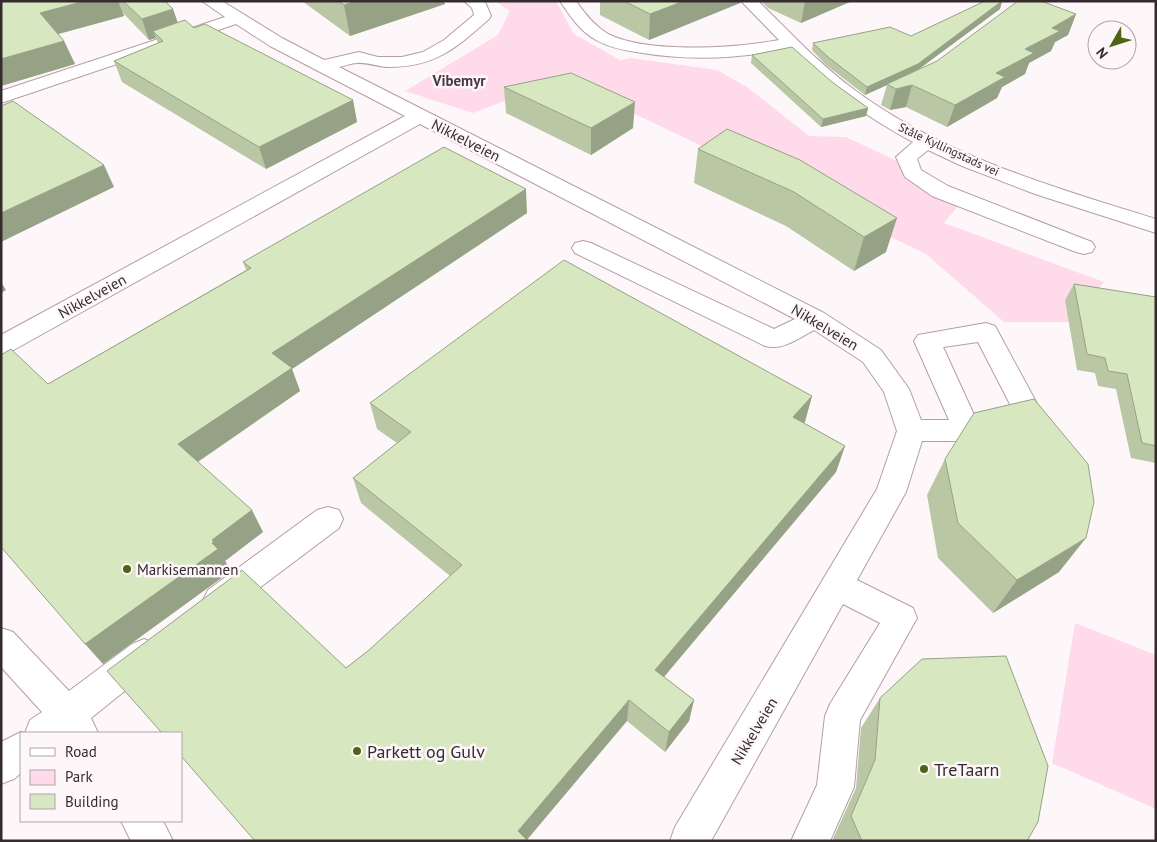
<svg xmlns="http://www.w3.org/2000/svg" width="1157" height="842" viewBox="0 0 1157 842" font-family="'PT Sans',sans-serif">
<rect width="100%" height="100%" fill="#fdf7fa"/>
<path fill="#ffdaea" d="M 495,1 L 556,1 L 574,34 L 620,60 L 631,58 L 717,70 L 747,87 L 809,136 L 846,137 L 899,162 L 909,180 L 958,206 L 944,223 L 1104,282 L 1073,322 L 1004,322 L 926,254 L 562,79 L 473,113 L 405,91 L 498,35 L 510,11 Z
M 1075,623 L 1156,655 L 1156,809 L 1052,763 Z"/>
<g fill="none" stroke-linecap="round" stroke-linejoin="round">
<g stroke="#b69da7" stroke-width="2">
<path id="minor" d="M 202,1 L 222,1 L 282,38 L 324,60 L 359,52 L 378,57 L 402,57 L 423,52 L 444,40 L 474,15 L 472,8 L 464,1 L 485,2 L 491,16 L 489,19 C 455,49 435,67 388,67 C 378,67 367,62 357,63 C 351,63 345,66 339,67 L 824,313 L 881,350 L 909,389 L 921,420 L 949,420 L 914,341 L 918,335 L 986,323 L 995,326 L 1054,435 L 1050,443 L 1040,446 L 1030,443 L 978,342 L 943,347 L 981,430 L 977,437 L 967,441 L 922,441 L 906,492 L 857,580 L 913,608 L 917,618 L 860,720 L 854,787 L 830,841 L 791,841 L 817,785 L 825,716 L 830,704 L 880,623 L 843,604 L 711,841 L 670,841 L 675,827 L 877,489 L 897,431 L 884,392 L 863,362 L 814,330 C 799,338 782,351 765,346 L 575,253 L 572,248 L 575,243 L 583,241 L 591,243 L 774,329 L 795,319 L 420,124 L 10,352 L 1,355 L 1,335 L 405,116 L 270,46 L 236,24 L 1,103 L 1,91 L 225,17 Z
M 560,1 L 576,1 C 585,14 595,26 608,34 C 648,54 735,48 779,40 L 741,1 L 758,1 C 790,32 820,65 856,91 C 944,156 1053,187 1156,219 L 1156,233 L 1035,194 L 962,166 L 928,150 L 917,159 L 921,170 L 948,186 L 1092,242 L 1095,247 L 1092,252 L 1084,254 L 1076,252 L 932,196 L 905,177 L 896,157 L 913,142 C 866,117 825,87 787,49 C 737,59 687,61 636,52 C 623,50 608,47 596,40 C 580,31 570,16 560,1 Z
M 328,507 L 339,510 L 343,519 L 339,528 L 230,610 L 219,614 L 208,610 L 203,600 L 208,590 L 317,510 Z
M 1,628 L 13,632 L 69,691 L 132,644 L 144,639 L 156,644 L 161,655 L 156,666 L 91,718 L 98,733 L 25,733 L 30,720 L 42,712 L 1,667 Z
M 21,732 L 25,733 L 21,733 L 21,773 L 14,779 L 1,784 L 1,742 Z
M 121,821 L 163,821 L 173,841 L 131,841 Z"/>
</g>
<use href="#minor" fill="#fff" fill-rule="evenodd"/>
</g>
<path fill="#b9c7a4" d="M 1,1 L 165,1 L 173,9 L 178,23 L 194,28 L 353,100 L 357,122 L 266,169 L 122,82 L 114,61 L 158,43 L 156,38 L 149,40 L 123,13 L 124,16 L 58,34 L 64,41 L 75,64 L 1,86 Z
M 302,1 L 444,1 L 445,4 L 350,36 Z
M 600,1 L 741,1 L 740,3 L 649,40 L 600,15 Z
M 761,1 L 852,1 L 801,23 L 768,8 Z
M 1002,1 L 1000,9 L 918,70 L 1076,14 L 1068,35 L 1055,42 L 1051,51 L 1029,63 L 1025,74 L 1002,87 L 997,98 L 947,127 L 906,107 L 890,110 L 881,105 L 887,85 L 865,95 L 826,65 L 812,50 L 813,43 L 911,36 Z
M 752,55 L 832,82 L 868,108 L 866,116 L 821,127 L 751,63 Z
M 504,87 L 633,128 L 591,155 L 506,113 Z
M 727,129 L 886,252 L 854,271 L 786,226 L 694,183 L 698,149 Z
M 527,213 L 292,369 L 300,391 L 198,462 L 263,532 L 225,561 L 231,571 L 103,664 L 48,384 L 246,270 L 243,262 Z
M 1074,284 L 1156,297 L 1156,463 L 1131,458 L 1116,389 L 1098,386 L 1095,373 L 1077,370 L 1065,300 Z
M 812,396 L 804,423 L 845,446 L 836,472 L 664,677 L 694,700 L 689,721 L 665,752 L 627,721 L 346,668 L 369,650 L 450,576 L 361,503 L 353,478 L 397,443 L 377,429 L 370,403 Z
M 945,459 L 1059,572 L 993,613 L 938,558 L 927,495 Z
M 880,698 L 1027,841 L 832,841 L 856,788 L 861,728 Z"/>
<path fill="#96a286" d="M 85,1 L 118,1 L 124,16 L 51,36 L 40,13 Z
M 356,1 L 444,1 L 445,4 L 350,36 L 344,5 Z
M 684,1 L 741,1 L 740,3 L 649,40 L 650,14 Z
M 805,1 L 852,1 L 801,23 Z
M 1002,1 L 1000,9 L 916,71 L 887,84 L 887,85 L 865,95 L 867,87 Z
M 173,9 L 180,30 L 153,31 L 156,38 L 149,40 L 142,19 Z
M 1076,14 L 1068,35 L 1055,42 L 1051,51 L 1029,63 L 1025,74 L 1002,87 L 997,98 L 947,127 L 955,105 L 1052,28 Z
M 64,41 L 75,64 L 1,86 L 1,59 Z
M 912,85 L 906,107 L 890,110 L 896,89 Z
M 353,100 L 357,122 L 266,169 L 259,147 Z
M 635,102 L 633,128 L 591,155 L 591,128 Z
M 868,108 L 866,116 L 821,127 L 823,119 Z
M 104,165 L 114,187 L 1,242 L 1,213 Z
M 526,189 L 527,213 L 292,369 L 300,391 L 190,467 L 178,444 L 272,353 Z
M 897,218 L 886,252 L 854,271 L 864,237 Z
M 1,282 L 6,290 L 1,293 Z
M 812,396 L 805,422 L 786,443 L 793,417 Z
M 845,446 L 836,472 L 652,691 L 655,670 Z
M 252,510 L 263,532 L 225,561 L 231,571 L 103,664 L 85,644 L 212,543 L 212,540 Z
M 1086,538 L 1059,572 L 993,613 L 1017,580 Z
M 629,700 L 627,721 L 526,841 L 518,831 Z
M 694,700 L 689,721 L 665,752 L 669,732 Z"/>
<path fill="#d7e7bf" stroke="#96a286" d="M 1,1 L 85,1 L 40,13 L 64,41 L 1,59 Z
M 123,1 L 165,1 L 173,9 L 142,19 Z
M 338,1 L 356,1 L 344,5 Z
M 624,1 L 684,1 L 650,14 Z
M 985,1 L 1002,1 L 918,64 L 867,87 L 828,57 L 813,43 L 890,27 L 911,36 Z
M 1018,1 L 1041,1 L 1076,14 L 1052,28 L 1060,31 L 1025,49 L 1034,53 L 996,73 L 1005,77 L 955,105 L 912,85 L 896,89 L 887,84 L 937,61 Z
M 185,20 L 194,28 L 205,24 L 353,100 L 259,147 L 114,61 L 163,41 L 153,31 Z
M 792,47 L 832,82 L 868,108 L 823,119 L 752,55 Z
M 571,73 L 635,102 L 591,128 L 504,87 Z
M 13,101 L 104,165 L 1,213 L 1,106 Z
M 727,129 L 800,160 L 897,218 L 864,237 L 794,192 L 698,149 Z
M 444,147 L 526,189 L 272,353 L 292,368 L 178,444 L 252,510 L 212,540 L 214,541 L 212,543 L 218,549 L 85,644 L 1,547 L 1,355 L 11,349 L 48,384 L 251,268 L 243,262 Z
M 564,260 L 812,396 L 793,417 L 845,446 L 655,670 L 694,700 L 669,732 L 629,700 L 518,831 L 528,841 L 255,841 L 181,756 L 181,733 L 162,733 L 107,671 L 242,570 L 346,668 L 369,650 L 462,565 L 353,478 L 411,432 L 370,403 Z
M 1074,284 L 1156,297 L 1156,446 L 1142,443 L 1127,374 L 1108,371 L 1105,358 L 1087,354 Z
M 1034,399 L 1088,464 L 1094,502 L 1086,538 L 1017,580 L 958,523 L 945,459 L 974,413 Z
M 1006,656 L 1048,766 L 1038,822 L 1027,841 L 862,841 L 851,816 L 875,760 L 880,698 L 922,659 Z"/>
<g fill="#4c6414" stroke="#fdf7fa" stroke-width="2">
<circle cx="127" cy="569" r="5"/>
<circle cx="357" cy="751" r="5"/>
<circle cx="924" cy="769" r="5"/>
</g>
<g text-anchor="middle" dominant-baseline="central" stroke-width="5" stroke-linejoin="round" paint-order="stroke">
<g font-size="12" fill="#352b2f" stroke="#fdf7fa">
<text transform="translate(949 149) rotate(25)">Ståle Kyllingstads vei</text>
</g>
<g font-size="15" font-weight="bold" fill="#4c3740" stroke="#fdf7fa">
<text x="459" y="80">Vibemyr</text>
</g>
<g font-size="15" fill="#352b2f" stroke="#fdf7fa">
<text transform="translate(466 140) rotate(27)">Nikkelveien</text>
<text transform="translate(92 296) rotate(-29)">Nikkelveien</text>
<text transform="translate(825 327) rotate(31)">Nikkelveien</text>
<text transform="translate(754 731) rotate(-59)">Nikkelveien</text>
</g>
<g font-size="15" fill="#352b2f" stroke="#fdf7fa" text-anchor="start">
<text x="137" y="569">Markisemannen</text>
</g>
<g font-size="18" fill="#352b2f" stroke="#fdf7fa" text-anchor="start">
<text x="367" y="751">Parkett og Gulv</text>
<text x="934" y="769">TreTaarn</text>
</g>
</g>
<rect width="1157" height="842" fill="none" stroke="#352b2f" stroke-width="5"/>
<rect x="20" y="732" width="162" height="90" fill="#fdf7fa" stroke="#ada5a9"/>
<rect x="30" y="748" width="25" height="8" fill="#ffffff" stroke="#ada5a9"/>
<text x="65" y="757" font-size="15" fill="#352b2f">Road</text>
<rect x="30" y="770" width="25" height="15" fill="#ffdaea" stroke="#ada5a9"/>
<text x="65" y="782" font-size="15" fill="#352b2f">Park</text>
<rect x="30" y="794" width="25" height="15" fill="#d7e7bf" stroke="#ada5a9"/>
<text x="65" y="807" font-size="15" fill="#352b2f">Building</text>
<g transform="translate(1112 45) rotate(231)"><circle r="24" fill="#fdf7fa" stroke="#ada5a9"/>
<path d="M0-4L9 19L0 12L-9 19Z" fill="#4c6414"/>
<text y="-8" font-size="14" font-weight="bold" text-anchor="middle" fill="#352b2f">N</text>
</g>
</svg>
